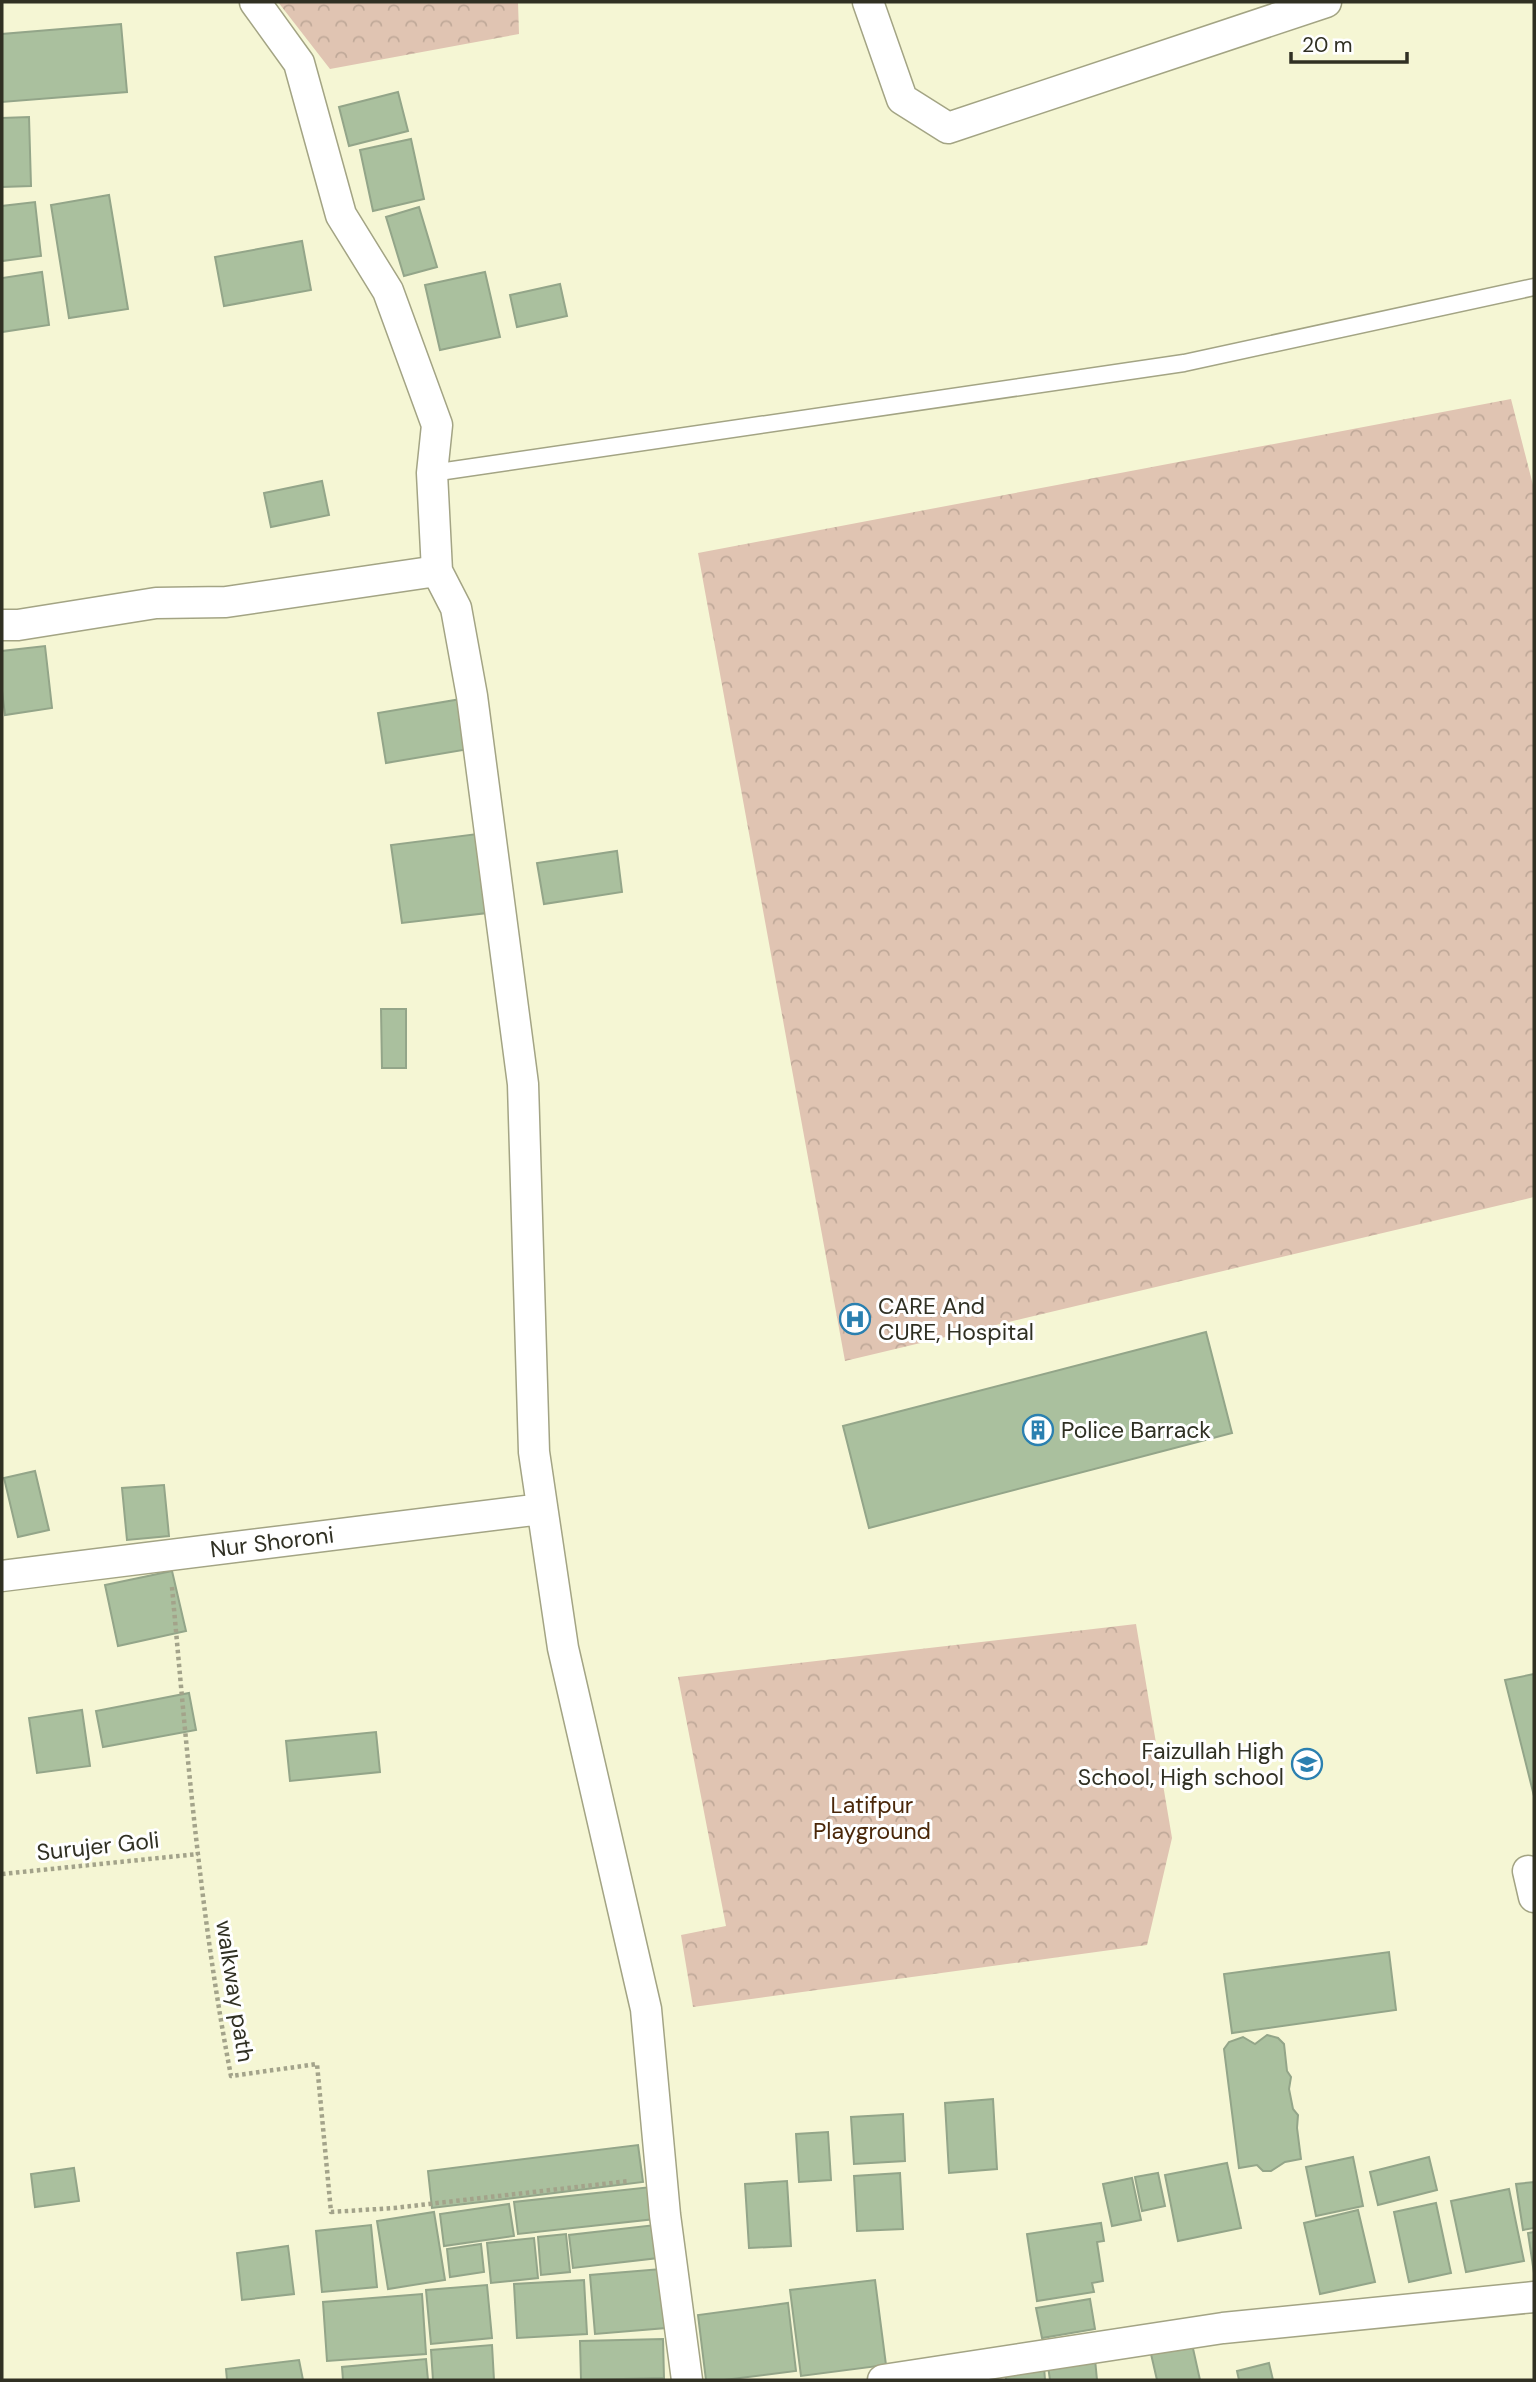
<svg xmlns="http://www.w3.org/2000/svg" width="1536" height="2382" viewBox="0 0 1536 2382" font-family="'DM Sans',sans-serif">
<defs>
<pattern id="park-crowns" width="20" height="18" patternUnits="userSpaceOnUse" patternTransform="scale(1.75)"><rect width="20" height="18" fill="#e0c4b2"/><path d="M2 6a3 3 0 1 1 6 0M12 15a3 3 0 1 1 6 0" fill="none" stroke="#c0a999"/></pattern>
</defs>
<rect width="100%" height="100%" fill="#f5f6d4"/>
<path fill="url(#park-crowns)" d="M 278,2 L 518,2 L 519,34 L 330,69 Z
M 1511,399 L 1534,489 L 1534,1197 L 845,1361 L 698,553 Z
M 1136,1624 L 1172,1838 L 1147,1945 L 693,2007 L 681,1935 L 726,1926 L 678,1677 Z"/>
<path fill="#aac09e" stroke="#93a589" stroke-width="2" d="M 121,24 L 127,92 L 2,102 L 2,34 Z
M 398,92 L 408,131 L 349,146 L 339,107 Z
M 29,117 L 31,186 L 2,187 L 2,118 Z
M 411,139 L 424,199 L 373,211 L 360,150 Z
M 109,195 L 128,309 L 69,318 L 51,205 Z
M 35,202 L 41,256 L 2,261 L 2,206 Z
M 419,207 L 437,267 L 404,276 L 386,217 Z
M 302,241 L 311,290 L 224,306 L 215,257 Z
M 42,272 L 49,325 L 2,332 L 2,278 Z
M 485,272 L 500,337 L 440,350 L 425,285 Z
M 560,284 L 567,316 L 517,327 L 510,295 Z
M 322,481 L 329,515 L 271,527 L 264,493 Z
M 45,646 L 52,708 L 5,715 L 2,691 L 2,651 Z
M 461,699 L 469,749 L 386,763 L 378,713 Z
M 477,834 L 487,913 L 402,923 L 391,845 Z
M 617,851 L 622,892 L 544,904 L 537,863 Z
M 381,1009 L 406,1009 L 406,1068 L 382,1068 Z
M 1206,1332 L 1232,1433 L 869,1528 L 843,1426 Z
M 35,1471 L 49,1530 L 18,1537 L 4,1478 Z
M 164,1485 L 169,1536 L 127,1540 L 122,1488 Z
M 172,1571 L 186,1631 L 118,1646 L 105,1585 Z
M 1534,1674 L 1534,1796 L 1505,1680 Z
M 189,1693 L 196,1730 L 103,1747 L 96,1711 Z
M 82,1710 L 90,1766 L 37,1773 L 29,1718 Z
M 376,1732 L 380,1772 L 290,1781 L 286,1741 Z
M 1389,1952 L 1396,2010 L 1232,2033 L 1224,1974 Z
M 1267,2035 L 1278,2038 L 1284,2044 L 1287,2071 L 1291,2077 L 1289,2089 L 1293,2109 L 1298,2115 L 1297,2128 L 1301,2159 L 1285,2162 L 1271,2171 L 1263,2171 L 1257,2165 L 1239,2168 L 1224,2049 L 1229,2042 L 1243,2037 L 1255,2044 Z
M 993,2099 L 997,2169 L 949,2173 L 945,2103 Z
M 903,2114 L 905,2161 L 854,2164 L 851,2117 Z
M 828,2132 L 831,2180 L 799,2182 L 796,2134 Z
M 638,2145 L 643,2182 L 432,2208 L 428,2171 Z
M 1353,2157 L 1363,2206 L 1316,2216 L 1306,2167 Z
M 1429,2157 L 1437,2190 L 1378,2205 L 1370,2172 Z
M 1227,2163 L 1241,2228 L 1178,2241 L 1165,2175 Z
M 74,2168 L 79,2201 L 35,2207 L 31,2174 Z
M 900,2173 L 903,2229 L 857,2231 L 854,2176 Z
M 1158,2173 L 1165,2206 L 1142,2211 L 1135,2177 Z
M 1132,2178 L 1141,2220 L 1112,2226 L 1103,2184 Z
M 787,2181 L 791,2246 L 749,2248 L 745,2184 Z
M 1534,2182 L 1534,2228 L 1523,2230 L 1516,2184 Z
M 651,2187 L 655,2219 L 518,2234 L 514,2202 Z
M 1509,2189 L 1524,2261 L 1466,2272 L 1451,2201 Z
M 1436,2203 L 1451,2273 L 1409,2282 L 1394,2212 Z
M 509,2204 L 514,2236 L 444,2246 L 440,2214 Z
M 1358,2210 L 1375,2282 L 1320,2294 L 1304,2223 Z
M 434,2212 L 445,2280 L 388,2289 L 377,2221 Z
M 1101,2223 L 1104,2241 L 1097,2242 L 1103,2281 L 1092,2283 L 1094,2292 L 1037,2301 L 1027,2234 Z
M 371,2225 L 377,2287 L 322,2292 L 316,2231 Z
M 655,2225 L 658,2258 L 573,2268 L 569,2235 Z
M 1534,2232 L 1534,2273 L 1528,2233 Z
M 566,2234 L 570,2272 L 541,2275 L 538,2237 Z
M 534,2238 L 538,2278 L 491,2283 L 487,2243 Z
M 481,2244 L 484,2272 L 450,2277 L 447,2249 Z
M 288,2246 L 294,2294 L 242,2300 L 237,2253 Z
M 661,2269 L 666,2328 L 595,2334 L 590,2275 Z
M 584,2280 L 587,2334 L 517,2338 L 514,2284 Z
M 875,2280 L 886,2365 L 801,2376 L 790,2290 Z
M 487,2285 L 492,2338 L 431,2344 L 426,2290 Z
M 422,2294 L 426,2354 L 327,2361 L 323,2302 Z
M 1090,2299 L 1095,2329 L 1042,2338 L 1036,2308 Z
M 788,2303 L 796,2371 L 724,2380 L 706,2380 L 698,2315 Z
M 663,2339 L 664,2378 L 581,2380 L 580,2341 Z
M 1192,2344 L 1200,2380 L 1157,2380 L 1151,2354 Z
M 492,2345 L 494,2380 L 433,2380 L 431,2350 Z
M 426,2359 L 428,2380 L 343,2380 L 342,2367 Z
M 1095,2359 L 1097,2380 L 1050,2380 L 1048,2366 Z
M 299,2360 L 303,2380 L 227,2380 L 226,2369 Z
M 1269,2363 L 1273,2380 L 1239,2380 L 1237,2371 Z
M 1044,2366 L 1045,2380 L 1006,2380 L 1005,2371 Z"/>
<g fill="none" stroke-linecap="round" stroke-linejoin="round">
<g stroke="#a3a484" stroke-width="19">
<path id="lane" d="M 432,473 L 1184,363 L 1534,287"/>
</g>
<g stroke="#a3a484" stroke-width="33">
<path id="street" d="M 255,2 L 299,63 L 341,215 L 388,291 L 437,425 L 432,473 L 437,571 L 456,608 L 472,696 L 523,1084 L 534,1452 L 563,1648 L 646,2009 L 665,2215 L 687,2380
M 868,2 L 902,99 L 948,128 L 1326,2
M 2,625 L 18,625 L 156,603 L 226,602 L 437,571
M 2,1576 L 542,1509
M 1528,1871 L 1534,1897
M 883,2380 L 1223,2328 L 1534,2297"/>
</g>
<path stroke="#a3a38a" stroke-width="4.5" stroke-dasharray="3.5 3.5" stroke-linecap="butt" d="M 172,1587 C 187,1751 200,1915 231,2076 L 317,2064 L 331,2212 L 394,2208 L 629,2181
M 2,1874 L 198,1854"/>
<use href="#lane" stroke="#fff" stroke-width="16"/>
<use href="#street" stroke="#fff" stroke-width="30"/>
</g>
<defs>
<g id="hospital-ring" transform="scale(1.575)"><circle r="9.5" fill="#fff" stroke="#2b80b0" stroke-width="1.5"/><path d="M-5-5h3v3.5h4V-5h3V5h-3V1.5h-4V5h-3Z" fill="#2b80b0"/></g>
<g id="building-ring" transform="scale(1.575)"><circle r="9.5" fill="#fff" stroke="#2b80b0" stroke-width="1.5"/><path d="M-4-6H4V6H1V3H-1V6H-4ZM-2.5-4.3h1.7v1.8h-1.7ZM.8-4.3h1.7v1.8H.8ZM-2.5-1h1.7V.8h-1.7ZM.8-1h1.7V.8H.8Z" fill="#2b80b0"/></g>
<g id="school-ring" transform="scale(1.575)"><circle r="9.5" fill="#fff" stroke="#2b80b0" stroke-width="1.5"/><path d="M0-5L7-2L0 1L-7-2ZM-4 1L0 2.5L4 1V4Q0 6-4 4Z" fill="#2b80b0"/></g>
</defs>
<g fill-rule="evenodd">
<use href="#hospital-ring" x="855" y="1319"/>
<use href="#building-ring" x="1038" y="1430"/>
<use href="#school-ring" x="1307" y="1764"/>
</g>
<g text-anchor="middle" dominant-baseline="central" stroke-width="6" stroke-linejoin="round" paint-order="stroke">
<g font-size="23" fill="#303023" stroke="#fff" text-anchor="start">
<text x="878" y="1306">CARE And<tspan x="878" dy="26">CURE, Hospital</tspan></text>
<text x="1061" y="1430">Police Barrack</text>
<text x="1284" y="1751" text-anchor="end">Faizullah High<tspan x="1284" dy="26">School, High school</tspan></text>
</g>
<g font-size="23" fill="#303023" stroke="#fff">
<text transform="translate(272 1542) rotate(-7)">Nur Shoroni</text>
<text transform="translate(98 1846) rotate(-6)">Surujer Goli</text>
<text transform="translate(235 1991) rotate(81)">walkway path</text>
</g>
<g font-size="23" fill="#4a2709" stroke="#fff">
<text x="872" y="1805">Latifpur<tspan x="872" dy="26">Playground</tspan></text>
</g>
</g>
<rect width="1536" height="2382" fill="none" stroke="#303023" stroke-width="7"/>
<path d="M1291 52v10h116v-10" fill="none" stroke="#303023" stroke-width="3.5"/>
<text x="1302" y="52" font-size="21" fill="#303023" stroke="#ffffff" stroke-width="5" paint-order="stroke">20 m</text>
</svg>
